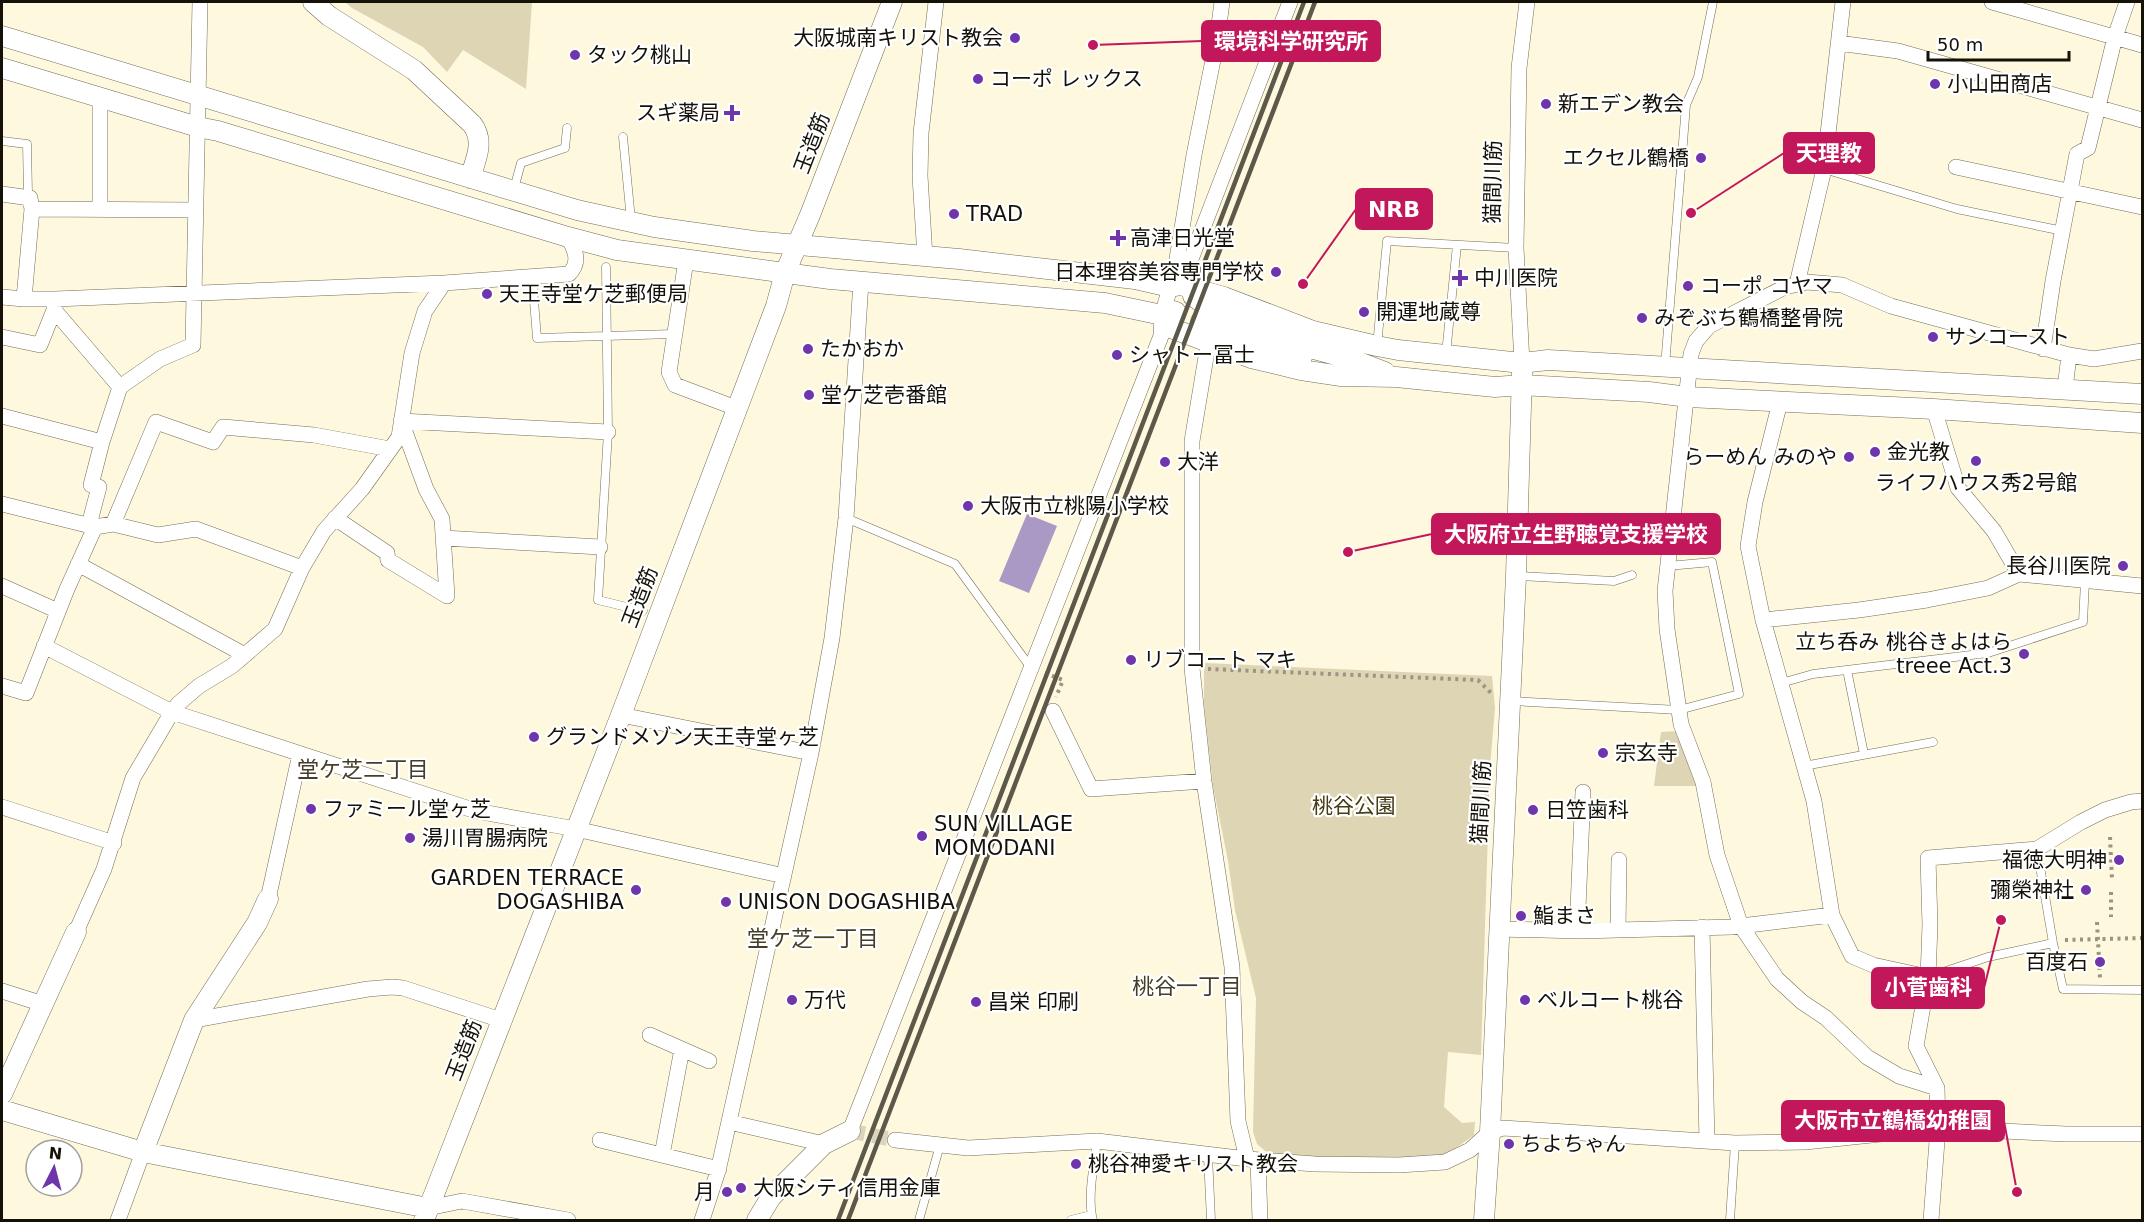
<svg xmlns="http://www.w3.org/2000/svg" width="2144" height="1222" viewBox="0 0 2144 1222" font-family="'DejaVu Sans','Noto Sans JP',sans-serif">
<rect width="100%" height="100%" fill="#fef8de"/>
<path fill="#ded5b4" d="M 345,2 L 532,2 L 526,89 L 463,50 L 447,72 L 423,47 L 352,8 Z
M 1204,663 L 1492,676 L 1495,708 L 1490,767 L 1481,1055 L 1448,1052 L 1444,1107 L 1462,1123 L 1475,1122 L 1474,1135 L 1446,1155 L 1402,1161 L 1272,1157 L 1257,1144 L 1253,1132 L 1256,998 L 1235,910 L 1228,861 L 1213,786 L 1204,704 Z
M 1679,731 L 1699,786 L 1654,786 L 1661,732 Z"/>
<path fill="#aa98c5" d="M 1027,514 L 1057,526 L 1029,593 L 999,581 Z"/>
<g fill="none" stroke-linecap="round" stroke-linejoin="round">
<path stroke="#dbd5be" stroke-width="15" stroke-dasharray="15 8" stroke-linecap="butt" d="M 850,1131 L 895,1140"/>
<g stroke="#736d57" stroke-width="9">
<path id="service" d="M 623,137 L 631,220
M 2,141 L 27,144 L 28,194 L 30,198
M 1824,169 L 1957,209 L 2063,231
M 514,189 L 521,163 L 565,148 L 567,128
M 606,267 L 608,432 L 598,600 L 643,611
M 532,276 L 537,338 L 674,334
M 1377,346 L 1387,241 L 1516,248
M 1446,354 L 1457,245
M 1665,366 L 1686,105 L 1698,77 L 1713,2
M 846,518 L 955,564 L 1031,668
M 1518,576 L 1614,581 L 1632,575
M 1847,670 L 1864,754
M 1781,683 L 1813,674 L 1988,653 L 2083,622 L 2085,581
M 1512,701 L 1679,710 L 1739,694 L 1712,562 L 1668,566
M 1804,766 L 1933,742
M 2037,849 L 2053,943 L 2063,989 L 2142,990
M 1928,977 L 1988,957 L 2053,943
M 1208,1156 L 1211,1220
M 919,1220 L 940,1145
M 1071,1220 L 1091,1215
M 1093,1220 C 1087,1199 1094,1164 1097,1141
M 1730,1220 L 1735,1143"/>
</g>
<g stroke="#736d57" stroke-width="16">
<path id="minor" d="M 1992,2 L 2142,45
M 1838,43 L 1898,51 L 2142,120
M 1956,167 L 2142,207
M 2,194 L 30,198 L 32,209 L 24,299
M 32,209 L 194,210
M 100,209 L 100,97
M 925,257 L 920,176 L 921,133 L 936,2
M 686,260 L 669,372 L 675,385 L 736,408
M 1797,284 L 1824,169 L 1843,2
M 1181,285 L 1290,2
M 2,297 L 24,299 L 55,299 L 444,283 L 569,274 C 581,262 575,250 568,237
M 55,299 L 54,310 L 120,387
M 2,337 L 40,345 L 54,310
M 2043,349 L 2053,281 L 2077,154 L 2088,148 L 2115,37 L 2127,2
M 1522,363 L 1516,248 L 1519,68 L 1527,2
M 2065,389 L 2069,355
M 1780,402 L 1755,502 L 1748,546 L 1763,620 L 1814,801 L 1832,915 L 1852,956 L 1873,965 L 1928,977
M 1934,409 L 1958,488 L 1994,531 L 2019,574
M 2,416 L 102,442
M 2,504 L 95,527 L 113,524 L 158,535 L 196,529 L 302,568
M 335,518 L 387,553 L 388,560 L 447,596 L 442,519 L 426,489 L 401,421 L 608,432
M 113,524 L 156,422 L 213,442 L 223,427 L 314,435 L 390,449
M 89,525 L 99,487 L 91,485 L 102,442 L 120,387 L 160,359 L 193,345 L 200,2
M 443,538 L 600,547
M 78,564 L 245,655
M 2,586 L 58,611
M 1763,620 L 1859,610 L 1927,600 L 1988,588 L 2019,574 L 2142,586
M 44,646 L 172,712 L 476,811 L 576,829 L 784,876
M 2,686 L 26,693 L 67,589 L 95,527
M 1053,711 L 1091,789 L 1204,781
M 621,715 L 811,753
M 2,807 L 114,843
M 268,899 L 300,754
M 1702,927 L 1707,1141
M 1499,929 L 1580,931 L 1732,927 L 1832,915
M 1618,930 L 1619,860
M 1577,931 L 1583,792
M 76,932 L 104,869 L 133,778 L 172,712 L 178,704 L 199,686 L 232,666 L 275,629 L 302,568 L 324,531 L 362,489 L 399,437 L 412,353 L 425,311 L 444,283
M 2,991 L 43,1004
M 194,1020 L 368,989 L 392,987 L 403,988 L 501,1020
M 650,1035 L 709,1061
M 1937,1088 L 1899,1076 L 1867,1057 L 1826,1018 L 1802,1002 L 1777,979 L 1741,926 L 1717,855 L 1703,782 L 1681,724 L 1667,629 L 1665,591 L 1691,354 L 1696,341 L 1709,326 L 1785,287 L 1807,282 L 1842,285 L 1891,306 L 2069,355 L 2094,359 L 2142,351
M 729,1122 L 824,1144
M 850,1131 L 1161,336 L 1162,315 L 1175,271 L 1194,155 L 1217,40 L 1222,2
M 600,1140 L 719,1169
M 895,1140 L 968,1148 L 1097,1141 L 1247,1159 L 1238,1121 L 1232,967 L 1204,781 L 1192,668 L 1192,441 L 1210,333
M 662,1155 L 682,1049
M 1247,1159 L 1315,1164 L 1399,1165 L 1445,1162 L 1470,1150 L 1490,1132 L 1503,1128 L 1735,1143 L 1805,1142 L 1938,1128 L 2066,1134 L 2142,1134
M 1258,1161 L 1260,1220
M 428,1208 L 462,1201 L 568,1220
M 118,1220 L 143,1152
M 702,1220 L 718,1171 L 811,753 L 832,638 L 846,518 L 861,281
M 1931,1220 L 1938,1128 L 1937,1088 L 1916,1046 L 1928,977 L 1930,925 L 1928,858 L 2037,849 L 2081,822 L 2105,810 L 2131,802 L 2142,801"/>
</g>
<g stroke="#736d57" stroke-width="21">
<path id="tertiary" d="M 313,2 L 329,16 L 414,70 L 472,124 C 485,141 476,159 470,178
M 2,36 L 577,210 L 654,227 L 753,241 L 959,259 L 1135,279 L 1170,287 L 1181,285 L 1224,297 L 1313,331 L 1377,346 L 1398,350 L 1522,363 L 1548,360 L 2142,394
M 2,68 L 198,127 L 218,131 L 568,237 L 617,250 L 830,279 L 1105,303 L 1162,315 L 1173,311 L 1176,312
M 1193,296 L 1204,304 L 1307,347 L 1351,359 L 1385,372
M 1162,315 L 1168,327 L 1251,358 L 1301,370 L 1341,376 L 1396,377 L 1495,387 L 1522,385 L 1649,392 L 1688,397 L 1934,409 L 2142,423
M 1201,321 L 1276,349 L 1302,357
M 2,1094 L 76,932
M 2,1110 L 143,1152 L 428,1208
M 143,1152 L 194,1020 L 257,923 L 268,899
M 424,1220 L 621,715 L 776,306 L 785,273 L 810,215 L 892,2
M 757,1220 L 771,1197 L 824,1144 L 850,1131
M 1484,1220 L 1490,1132 L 1516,576 L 1522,372"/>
</g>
<path stroke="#999582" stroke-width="4" stroke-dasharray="3 4.5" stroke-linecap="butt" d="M 1208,669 L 1478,680 L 1492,694
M 1045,673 L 1063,680 L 1056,697
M 2110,837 L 2112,880
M 2111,892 L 2111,917
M 2097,922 L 2100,978
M 2065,940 L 2142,938"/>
<use href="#service" stroke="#fff" stroke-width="8"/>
<use href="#minor" stroke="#fff" stroke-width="15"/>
<use href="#tertiary" stroke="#fff" stroke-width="20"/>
<path stroke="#5c584a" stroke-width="4.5" d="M 838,1220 L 1304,2
M 848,1220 L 1315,2"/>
</g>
<g fill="#6f35ab" stroke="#fff" stroke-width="2">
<circle cx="1015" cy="38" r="6"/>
<circle cx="575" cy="55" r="6"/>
<circle cx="978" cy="79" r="6"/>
<circle cx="1935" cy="84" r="6"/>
<circle cx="1546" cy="104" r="6"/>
<path d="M729 104h6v6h6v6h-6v6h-6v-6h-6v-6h6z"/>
<circle cx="1701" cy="158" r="6"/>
<circle cx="954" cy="214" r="6"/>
<path d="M1115 229h6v6h6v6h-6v6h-6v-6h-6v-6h6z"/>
<circle cx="1276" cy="272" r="6"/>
<path d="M1457 269h6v6h6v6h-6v6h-6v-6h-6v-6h6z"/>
<circle cx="1688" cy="286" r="6"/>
<circle cx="487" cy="294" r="6"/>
<circle cx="1364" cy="312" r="6"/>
<circle cx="1642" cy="318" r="6"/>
<circle cx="1933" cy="337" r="6"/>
<circle cx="808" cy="349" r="6"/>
<circle cx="1117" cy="355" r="6"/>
<circle cx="809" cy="395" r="6"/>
<circle cx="1875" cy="452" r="6"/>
<circle cx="1849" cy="457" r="6"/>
<circle cx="1976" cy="461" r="6"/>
<circle cx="1165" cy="462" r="6"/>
<circle cx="968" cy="506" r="6"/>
<circle cx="2123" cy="566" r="6"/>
<circle cx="2024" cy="654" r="6"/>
<circle cx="1131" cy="660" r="6"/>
<circle cx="534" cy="737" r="6"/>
<circle cx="1603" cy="753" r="6"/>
<circle cx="311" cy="809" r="6"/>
<circle cx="1533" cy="810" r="6"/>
<circle cx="922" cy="836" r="6"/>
<circle cx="410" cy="838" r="6"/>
<circle cx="2119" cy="860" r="6"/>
<circle cx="636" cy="890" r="6"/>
<circle cx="2086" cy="890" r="6"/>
<circle cx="726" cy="902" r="6"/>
<circle cx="1521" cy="916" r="6"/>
<circle cx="2100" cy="962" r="6"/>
<circle cx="792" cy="1000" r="6"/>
<circle cx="1525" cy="1000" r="6"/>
<circle cx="976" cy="1002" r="6"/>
<circle cx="1509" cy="1144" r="6"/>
<circle cx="1076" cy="1164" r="6"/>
<circle cx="741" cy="1188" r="6"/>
<circle cx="727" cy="1192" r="6"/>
</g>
<g text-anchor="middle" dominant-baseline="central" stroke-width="4.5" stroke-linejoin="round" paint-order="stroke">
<g font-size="21" fill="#131108" stroke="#fff" text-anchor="start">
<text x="1003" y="38" text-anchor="end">大阪城南キリスト教会</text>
<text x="587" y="55">タック桃山</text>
<text x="990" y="79">コーポ レックス</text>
<text x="1947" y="84">小山田商店</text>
<text x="1558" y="104">新エデン教会</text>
<text x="720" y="113" text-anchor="end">スギ薬局</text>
<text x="1689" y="158" text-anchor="end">エクセル鶴橋</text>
<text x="966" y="214">TRAD</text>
<text x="1130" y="238">高津日光堂</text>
<text x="1264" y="272" text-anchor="end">日本理容美容専門学校</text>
<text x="1474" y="278">中川医院</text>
<text x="1700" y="286">コーポ コヤマ</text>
<text x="499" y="294">天王寺堂ケ芝郵便局</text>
<text x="1376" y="312">開運地蔵尊</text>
<text x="1654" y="318">みぞぶち鶴橋整骨院</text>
<text x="1945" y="337">サンコースト</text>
<text x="820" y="349">たかおか</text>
<text x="1129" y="355">シャトー冨士</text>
<text x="821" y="395">堂ケ芝壱番館</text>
<text x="1887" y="452">金光教</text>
<text x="1837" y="457" text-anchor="end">らーめん みのや</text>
<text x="1177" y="462">大洋</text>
<text x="1976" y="483" text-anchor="middle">ライフハウス秀2号館</text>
<text x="980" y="506">大阪市立桃陽小学校</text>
<text x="2111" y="566" text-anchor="end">長谷川医院</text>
<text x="2012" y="642" text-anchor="end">立ち呑み 桃谷きよはら<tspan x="2012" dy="24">treee Act.3</tspan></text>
<text x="1143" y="660">リブコート マキ</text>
<text x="546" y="737">グランドメゾン天王寺堂ヶ芝</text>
<text x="1615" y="753">宗玄寺</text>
<text x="323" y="809">ファミール堂ヶ芝</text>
<text x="1545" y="810">日笠歯科</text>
<text x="934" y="824">SUN VILLAGE<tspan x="934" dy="24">MOMODANI</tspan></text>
<text x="422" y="838">湯川胃腸病院</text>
<text x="2107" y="860" text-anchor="end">福徳大明神</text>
<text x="624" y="878" text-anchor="end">GARDEN TERRACE<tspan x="624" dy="24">DOGASHIBA</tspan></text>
<text x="2074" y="890" text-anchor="end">彌榮神社</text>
<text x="738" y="902">UNISON DOGASHIBA</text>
<text x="1533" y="916">鮨まさ</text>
<text x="2088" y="962" text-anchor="end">百度石</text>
<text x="804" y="1000">万代</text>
<text x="1537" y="1000">ベルコート桃谷</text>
<text x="988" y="1002">昌栄 印刷</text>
<text x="1521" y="1144">ちよちゃん</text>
<text x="1088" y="1164">桃谷神愛キリスト教会</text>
<text x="753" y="1188">大阪シティ信用金庫</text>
<text x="715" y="1192" text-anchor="end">月</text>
</g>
<g font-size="21" fill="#131108" stroke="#fff">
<text transform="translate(812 143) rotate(-69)">玉造筋</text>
<text transform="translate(1493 182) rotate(-89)">猫間川筋</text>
<text transform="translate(640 597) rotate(-69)">玉造筋</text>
<text transform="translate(1481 802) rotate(-87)">猫間川筋</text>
<text transform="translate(464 1050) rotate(-69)">玉造筋</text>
</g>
<g font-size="21" fill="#463b13" stroke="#fff">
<text x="1354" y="806">桃谷公園</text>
</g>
<g font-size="22" fill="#453f2a" stroke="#fff">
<text x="363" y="769">堂ケ芝二丁目</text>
<text x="813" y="938">堂ケ芝一丁目</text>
<text x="1187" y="986">桃谷一丁目</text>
</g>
</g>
<path fill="none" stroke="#c2185b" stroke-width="2" d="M1093 45L1202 41M1691 213L1784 153M1303 284L1356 209M1348 552L1432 534M2001 920L1984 988M2017 1192L2004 1121"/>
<g fill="#c2185b" stroke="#fff" stroke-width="2">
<circle cx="1093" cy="45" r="6"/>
<circle cx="1691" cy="213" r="6"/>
<circle cx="1303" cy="284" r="6"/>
<circle cx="1348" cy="552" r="6"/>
<circle cx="2001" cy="920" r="6"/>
<circle cx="2017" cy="1192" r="6"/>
</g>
<g fill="#c2185b" stroke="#c2185b" stroke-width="2">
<rect x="1202" y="21" width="178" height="40" rx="6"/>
<rect x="1784" y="133" width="90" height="40" rx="6"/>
<rect x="1356" y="189" width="76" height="40" rx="6"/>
<rect x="1432" y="514" width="288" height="40" rx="6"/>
<rect x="1872" y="968" width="112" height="40" rx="6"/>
<rect x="1782" y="1101" width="222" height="40" rx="6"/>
</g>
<g font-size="22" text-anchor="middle" font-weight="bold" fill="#fff">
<text x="1291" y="49">環境科学研究所</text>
<text x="1829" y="161">天理教</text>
<text x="1394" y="217">NRB</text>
<text x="1576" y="542">大阪府立生野聴覚支援学校</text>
<text x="1928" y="995">小菅歯科</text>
<text x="1893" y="1128">大阪市立鶴橋幼稚園</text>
</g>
<rect width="2144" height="1222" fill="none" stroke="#131108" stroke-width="6"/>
<g transform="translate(54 1168) rotate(6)"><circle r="28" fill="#ffffff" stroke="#a1a09c" stroke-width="1.5"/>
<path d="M0-4.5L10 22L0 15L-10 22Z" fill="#6f35ab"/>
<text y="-9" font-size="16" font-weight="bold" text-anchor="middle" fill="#131108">N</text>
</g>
<path d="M1928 51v9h141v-9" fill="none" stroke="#131108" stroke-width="3"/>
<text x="1937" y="51" font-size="18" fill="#131108" stroke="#ffffff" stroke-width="4.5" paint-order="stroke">50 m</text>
</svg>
